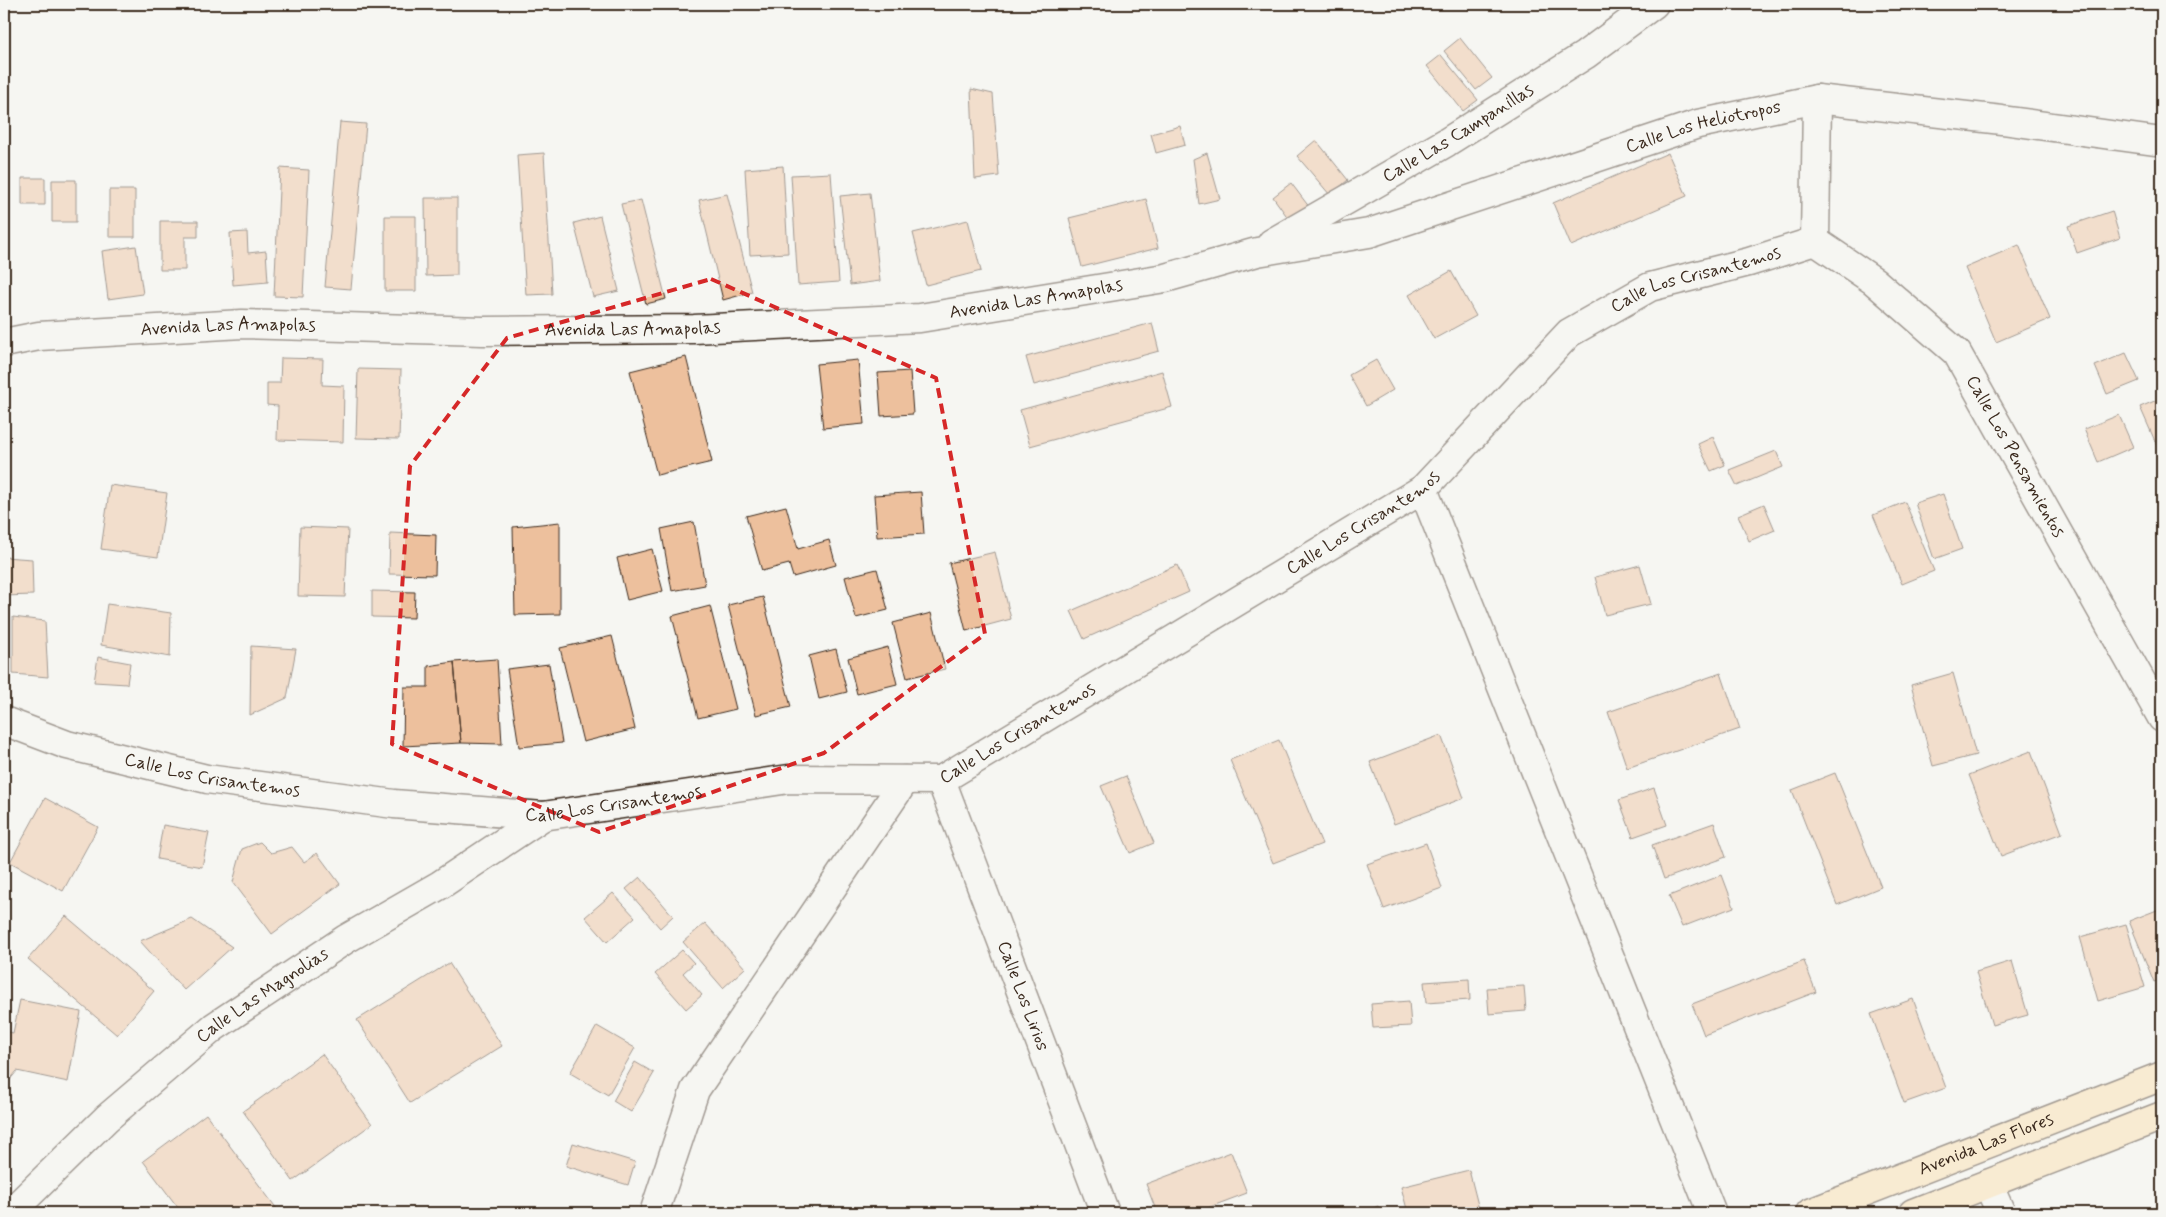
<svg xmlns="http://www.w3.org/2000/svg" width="2166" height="1217" viewBox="0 0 2166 1217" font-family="Mynerve,sans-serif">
<rect width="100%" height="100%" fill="#f6f6f2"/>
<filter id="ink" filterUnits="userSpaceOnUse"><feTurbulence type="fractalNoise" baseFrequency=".02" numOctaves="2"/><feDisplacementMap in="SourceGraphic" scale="10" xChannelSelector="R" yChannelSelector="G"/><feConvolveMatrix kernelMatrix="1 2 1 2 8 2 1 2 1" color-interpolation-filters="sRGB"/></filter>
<g filter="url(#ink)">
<path fill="#edc09d" stroke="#3b2a1e" d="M 1460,38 L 1492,78 L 1476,90 L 1444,51 Z
M 1441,55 L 1478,100 L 1463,111 L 1427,66 Z
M 971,89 L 993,94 L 999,176 L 975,179 Z
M 340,122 L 366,124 L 351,289 L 325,287 Z
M 1180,126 L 1185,145 L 1156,153 L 1151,134 Z
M 1316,140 L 1348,180 L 1330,195 L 1297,156 Z
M 544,153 L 552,294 L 526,295 L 517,155 Z
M 1207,153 L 1220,199 L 1199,204 L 1193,159 Z
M 1668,153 L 1687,196 L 1571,246 L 1553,203 Z
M 783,166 L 788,253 L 750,255 L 745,169 Z
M 280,168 L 309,170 L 303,297 L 274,296 Z
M 831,173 L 839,282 L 798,285 L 791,175 Z
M 22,178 L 45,178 L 45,205 L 22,205 Z
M 52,180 L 76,180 L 76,222 L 52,222 Z
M 1291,183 L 1310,208 L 1291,222 L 1273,197 Z
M 109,190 L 135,190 L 135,237 L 109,237 Z
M 870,193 L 880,281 L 850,285 L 840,196 Z
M 727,194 L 752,292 L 723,300 L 699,200 Z
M 425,198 L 457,198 L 457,275 L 426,276 Z
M 1146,199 L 1158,248 L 1082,267 L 1069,218 Z
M 641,200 L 666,299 L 646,304 L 621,204 Z
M 2112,211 L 2120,238 L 2077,253 L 2068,226 Z
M 385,216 L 416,216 L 416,291 L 385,291 Z
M 600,216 L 619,291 L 593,297 L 574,223 Z
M 968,220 L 981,271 L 926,285 L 913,233 Z
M 160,221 L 198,221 L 198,237 L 185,237 L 185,270 L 160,270 Z
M 247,232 L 248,253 L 266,251 L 268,282 L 233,285 L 230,233 Z
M 2019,245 L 2050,319 L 1996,342 L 1965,268 Z
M 136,246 L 143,294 L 108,299 L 102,251 Z
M 1451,271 L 1476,316 L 1434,339 L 1409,295 Z
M 1152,323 L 1159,351 L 1034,385 L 1026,357 Z
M 2126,353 L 2139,381 L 2107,394 L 2095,366 Z
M 686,357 L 712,462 L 657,475 L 630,371 Z
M 281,358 L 323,359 L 322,385 L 344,386 L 343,442 L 277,440 L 278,406 L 267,405 L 267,383 L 280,383 Z
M 858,360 L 864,424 L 823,428 L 816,364 Z
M 1376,360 L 1393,390 L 1366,406 L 1349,375 Z
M 358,369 L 401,370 L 399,439 L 356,438 Z
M 910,371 L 913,414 L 881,416 L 878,373 Z
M 1162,371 L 1172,407 L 1030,446 L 1020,410 Z
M 2162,398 L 2162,457 L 2140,407 Z
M 2119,415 L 2133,447 L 2098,462 L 2084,429 Z
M 1713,437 L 1725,465 L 1711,471 L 1698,444 Z
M 1776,451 L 1783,467 L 1737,486 L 1729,470 Z
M 110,485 L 167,493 L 158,557 L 101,549 Z
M 921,492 L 924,534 L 877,537 L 874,495 Z
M 1943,494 L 1962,549 L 1934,559 L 1915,503 Z
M 1905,502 L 1934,571 L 1902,584 L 1873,515 Z
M 1764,504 L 1775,530 L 1749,541 L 1738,515 Z
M 786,506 L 798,549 L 829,540 L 836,565 L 793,577 L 789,564 L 762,571 L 746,516 Z
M 560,522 L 560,614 L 515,615 L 513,527 Z
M 694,522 L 705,585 L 672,591 L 661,529 Z
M 300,527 L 348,529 L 345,597 L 298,596 Z
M 390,533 L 436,535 L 435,575 L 389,574 Z
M 652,549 L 663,591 L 627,600 L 617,558 Z
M 995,552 L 1011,619 L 966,631 L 949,563 Z
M 4,557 L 32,559 L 33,595 L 4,596 Z
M 1177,565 L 1189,592 L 1084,639 L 1071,611 Z
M 1640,565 L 1651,604 L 1605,615 L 1595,577 Z
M 877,569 L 888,610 L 856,618 L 845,577 Z
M 372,591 L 415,592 L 414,618 L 372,617 Z
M 763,597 L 791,707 L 756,715 L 728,605 Z
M 107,604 L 171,613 L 170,657 L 101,645 Z
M 710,606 L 736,709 L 698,718 L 672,616 Z
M 931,613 L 945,669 L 907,678 L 893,623 Z
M 13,617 L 45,621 L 48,677 L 13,674 Z
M 612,636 L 635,729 L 583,742 L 560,648 Z
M 251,646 L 296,649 L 287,698 L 250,715 Z
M 888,647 L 897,684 L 857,694 L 848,658 Z
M 836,649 L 847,692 L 819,699 L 809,656 Z
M 98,657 L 130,663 L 127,684 L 94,682 Z
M 497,659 L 502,744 L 461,743 L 454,662 Z
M 454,662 L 461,743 L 403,746 L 404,687 L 428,687 L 428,666 Z
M 549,664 L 562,743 L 519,747 L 507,669 Z
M 1721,673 L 1740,729 L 1627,768 L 1608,712 Z
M 1953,673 L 1976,755 L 1933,766 L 1911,685 Z
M 1441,735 L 1464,798 L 1394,824 L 1370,762 Z
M 1279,740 L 1322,844 L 1273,863 L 1230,760 Z
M 2031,751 L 2062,833 L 2001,856 L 1969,775 Z
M 1835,773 L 1881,887 L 1837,905 L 1792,790 Z
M 1126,776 L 1154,843 L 1130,853 L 1101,786 Z
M 1654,788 L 1667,825 L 1633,837 L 1619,800 Z
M 45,798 L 98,827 L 63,891 L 10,862 Z
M 1714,823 L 1726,857 L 1664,879 L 1652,845 Z
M 163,825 L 209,833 L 202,867 L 157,859 Z
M 260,842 L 271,853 L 292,847 L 304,862 L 317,853 L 340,884 L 272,934 L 233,882 L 242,849 Z
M 1426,843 L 1442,888 L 1384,909 L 1367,864 Z
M 1722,875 L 1734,907 L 1682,927 L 1669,896 Z
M 640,877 L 673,916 L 660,928 L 626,889 Z
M 613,893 L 635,917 L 607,942 L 585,917 Z
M 2162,908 L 2162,979 L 2154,982 L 2129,921 Z
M 66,916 L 154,991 L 117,1035 L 28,959 Z
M 192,919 L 232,947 L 184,990 L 140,941 Z
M 705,923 L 745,968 L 723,988 L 683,942 Z
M 2126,924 L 2145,987 L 2098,1001 L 2080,937 Z
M 682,950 L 694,963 L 683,973 L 702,995 L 686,1009 L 655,974 Z
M 1804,961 L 1816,992 L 1704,1035 L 1692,1004 Z
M 2012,961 L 2028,1015 L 1992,1025 L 1976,972 Z
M 449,963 L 502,1046 L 410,1103 L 357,1020 Z
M 1469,979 L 1470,1000 L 1426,1003 L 1424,982 Z
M 1524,986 L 1526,1011 L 1489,1014 L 1487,988 Z
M 1913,999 L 1946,1088 L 1904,1103 L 1871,1014 Z
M 20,1000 L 81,1012 L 68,1082 L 17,1071 L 4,1087 L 4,1031 L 13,1033 Z
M 1409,1001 L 1411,1026 L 1373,1028 L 1371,1004 Z
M 597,1026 L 635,1048 L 608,1095 L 570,1073 Z
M 322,1054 L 372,1124 L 293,1181 L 243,1111 Z
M 635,1062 L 654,1073 L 631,1112 L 613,1101 Z
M 206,1114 L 280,1213 L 182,1213 L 143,1161 Z
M 573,1143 L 635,1162 L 628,1185 L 566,1166 Z
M 1231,1152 L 1247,1193 L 1194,1213 L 1157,1213 L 1146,1184 Z
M 1469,1170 L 1480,1213 L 1408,1213 L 1401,1187 Z
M 1378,1206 L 1381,1213 L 1362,1213 Z"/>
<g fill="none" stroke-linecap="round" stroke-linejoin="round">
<g stroke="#3b2a1e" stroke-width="31">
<g id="minor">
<path id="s1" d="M 1815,241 L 1874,281 L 1957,353 L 2162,718"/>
<path d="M 1815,241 L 1817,99"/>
<path id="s2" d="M 1272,243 L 1447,142 L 1585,55 L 1654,4"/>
<path id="s3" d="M 4,343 L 39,336 L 242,324 L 483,331 L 694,329 L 920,318 L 1165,278 L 1257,252 L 1369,233 L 1698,124 L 1817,99 L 2002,120 L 2162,142"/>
<path d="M 1423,489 L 1712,1213"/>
<path id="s4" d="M 4,721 L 67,745 L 207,779 L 394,804 L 543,816 L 789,779 L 941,780 L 1423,489 L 1569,333 L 1650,287 L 1749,262 L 1815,241"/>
<path id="s5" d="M 941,780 L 1105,1213"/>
<path d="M 1988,1184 L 2001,1213"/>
<path id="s6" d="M 10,1213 L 107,1118 L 214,1027 L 346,939 L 440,885 L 543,816"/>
<path d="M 654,1213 L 695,1090 L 905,780"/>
</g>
</g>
<g stroke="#3b2a1e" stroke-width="31">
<g id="trunk">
<path id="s7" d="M 1810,1213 L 2162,1076"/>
<path d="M 1913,1213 L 2162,1116"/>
</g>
</g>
<use href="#minor" stroke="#f6f6f2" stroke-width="28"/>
<use href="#trunk" stroke="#fbddab" stroke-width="28"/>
</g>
</g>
<path d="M0 0H2166V1217H0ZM 711,279 L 936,378 L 985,634 L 824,753 L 599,832 L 392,744 L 410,466 L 507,338 Z" fill="#f6f6f2" fill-opacity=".55" fill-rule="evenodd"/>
<path fill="none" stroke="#d62828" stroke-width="4" stroke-dasharray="10 6" stroke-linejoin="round" d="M 711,279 L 936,378 L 985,634 L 824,753 L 599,832 L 392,744 L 410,466 L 507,338 Z"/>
<g text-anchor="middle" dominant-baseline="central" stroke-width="5" stroke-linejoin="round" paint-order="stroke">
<g font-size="18" fill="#3b2a1e" stroke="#f6f6f2">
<text stroke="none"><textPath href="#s3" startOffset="1726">Calle Los Heliotropos</textPath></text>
<text stroke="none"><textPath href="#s2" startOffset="216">Calle Las Campanillas</textPath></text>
<text stroke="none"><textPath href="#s4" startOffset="1866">Calle Los Crisantemos</textPath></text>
<text stroke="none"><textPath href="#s3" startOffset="1035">Avenida Las Amapolas</textPath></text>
<text stroke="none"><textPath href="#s3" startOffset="225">Avenida Las Amapolas</textPath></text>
<text stroke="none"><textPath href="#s3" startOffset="630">Avenida Las Amapolas</textPath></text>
<text stroke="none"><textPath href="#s1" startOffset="300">Calle Los Pensamientos</textPath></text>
<text stroke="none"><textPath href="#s4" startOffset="1445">Calle Los Crisantemos</textPath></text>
<text stroke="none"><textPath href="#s4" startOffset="1040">Calle Los Crisantemos</textPath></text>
<text stroke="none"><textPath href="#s4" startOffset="216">Calle Los Crisantemos</textPath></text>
<text stroke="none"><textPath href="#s4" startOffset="621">Calle Los Crisantemos</textPath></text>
<text stroke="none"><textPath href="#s6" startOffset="334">Calle Las Magnolias</textPath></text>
<text stroke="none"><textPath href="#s5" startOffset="231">Calle Los Lirios</textPath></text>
<text stroke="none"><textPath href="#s7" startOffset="189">Avenida Las Flores</textPath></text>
</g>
</g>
<rect width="2166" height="1217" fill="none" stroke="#f6f6f2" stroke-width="20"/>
<rect x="10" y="10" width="2146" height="1197" fill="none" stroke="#3b2a1e" stroke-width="2" filter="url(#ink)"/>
</svg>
